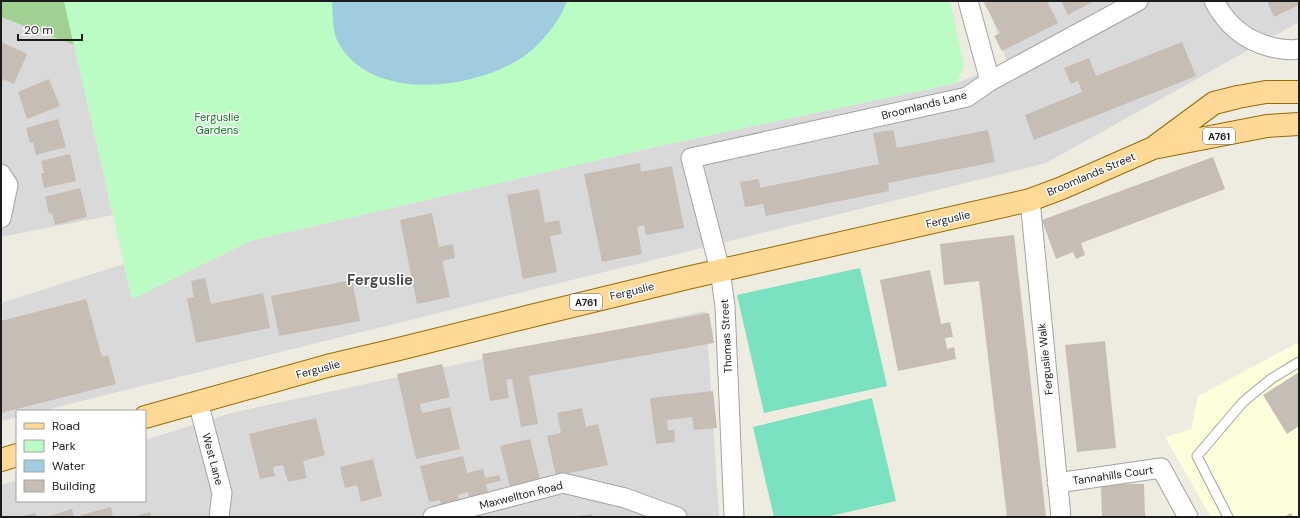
<svg xmlns="http://www.w3.org/2000/svg" width="1300" height="518" viewBox="0 0 1300 518" font-family="'DM Sans',sans-serif">
<rect width="100%" height="100%" fill="#eeebe1"/>
<path fill="#dad9d9" d="M 986,1 L 1299,1 L 1299,22 L 1046,163 L 41,411 L 17,411 L 17,417 L 1,421 L 1,303 L 124,264 L 132,299 L 250,241 L 659,146 L 957,83 L 1007,62 Z
M 1,17 L 74,45 L 113,215 L 1,237 Z
M 706,311 L 719,517 L 1,517 L 1,485 L 17,480 L 17,501 L 145,501 L 145,440 L 231,413 Z"/>
<path fill="#fcffd9" d="M 1299,342 L 1299,517 L 1211,517 L 1165,437 L 1191,429 L 1198,396 Z"/>
<path fill="#a1d093" d="M 1,1 L 64,1 L 74,45 L 1,17 Z"/>
<path fill="#bafcc4" d="M 64,1 L 950,1 L 964,65 L 957,83 L 659,146 L 250,241 L 132,299 Z"/>
<path fill="#7ae2c1" d="M 860,268 L 887,386 L 764,413 L 737,295 Z
M 872,398 L 896,501 L 826,517 L 774,517 L 753,427 Z"/>
<path fill="#9fccdf" d="M 332,1 L 567,1 C 561,19 546,37 532,50 C 485,90 369,106 337,40 C 332,30 333,12 332,1 Z"/>
<path fill="#c6bdb4" d="M 988,1 L 1047,1 L 1058,23 L 1002,51 L 994,36 L 1000,33 L 984,3 Z
M 1061,1 L 1094,1 L 1068,15 Z
M 1267,1 L 1299,1 L 1299,5 L 1274,17 Z
M 1,42 L 27,54 L 14,84 L 3,79 L 1,84 Z
M 1182,42 L 1196,76 L 1034,140 L 1025,115 L 1082,92 L 1078,81 L 1071,84 L 1064,68 L 1089,58 L 1096,76 Z
M 49,79 L 60,106 L 27,119 L 18,92 Z
M 58,119 L 66,147 L 36,155 L 33,142 L 30,143 L 26,128 Z
M 893,130 L 897,148 L 988,130 L 995,162 L 888,183 L 889,191 L 766,216 L 763,204 L 745,207 L 740,182 L 759,179 L 760,188 L 879,164 L 873,133 Z
M 70,154 L 76,181 L 44,188 L 41,173 L 44,173 L 41,161 Z
M 1213,157 L 1225,189 L 1081,243 L 1085,255 L 1076,259 L 1073,252 L 1056,259 L 1042,220 Z
M 640,163 L 641,172 L 672,166 L 684,228 L 646,235 L 644,225 L 637,227 L 642,254 L 602,262 L 584,174 Z
M 80,188 L 87,217 L 55,225 L 52,213 L 49,214 L 45,197 Z
M 539,189 L 545,223 L 559,220 L 562,234 L 550,236 L 557,272 L 523,279 L 507,195 Z
M 432,213 L 439,247 L 453,244 L 455,258 L 442,261 L 450,297 L 417,304 L 400,220 Z
M 1014,235 L 1046,517 L 1007,517 L 979,281 L 944,285 L 940,244 Z
M 930,270 L 941,324 L 950,322 L 953,337 L 945,338 L 947,349 L 954,347 L 956,359 L 898,371 L 880,280 Z
M 205,278 L 211,304 L 263,293 L 270,328 L 196,343 L 187,299 L 194,297 L 191,281 Z
M 352,280 L 360,321 L 279,336 L 271,296 Z
M 86,299 L 102,357 L 108,355 L 116,384 L 1,413 L 1,321 Z
M 709,313 L 714,343 L 529,376 L 538,424 L 521,427 L 512,379 L 506,380 L 509,398 L 490,401 L 482,354 Z
M 1105,341 L 1116,448 L 1077,452 L 1065,345 Z
M 442,364 L 450,397 L 420,404 L 422,413 L 450,407 L 460,449 L 416,459 L 397,374 Z
M 1299,372 L 1299,426 L 1287,434 L 1263,395 Z
M 713,391 L 717,428 L 694,430 L 692,417 L 667,420 L 668,430 L 674,430 L 675,442 L 656,444 L 650,398 Z
M 582,408 L 586,427 L 598,424 L 608,465 L 556,476 L 547,436 L 561,433 L 557,413 Z
M 316,418 L 325,455 L 303,461 L 307,478 L 288,482 L 283,465 L 273,467 L 275,476 L 260,479 L 249,434 Z
M 530,439 L 540,479 L 510,487 L 500,446 Z
M 463,456 L 467,473 L 483,469 L 485,478 L 499,475 L 501,481 L 486,484 L 489,497 L 470,501 L 468,492 L 458,495 L 460,502 L 441,506 L 440,500 L 429,502 L 420,466 Z
M 373,459 L 382,496 L 361,502 L 357,485 L 345,488 L 340,467 Z
M 1101,484 L 1144,484 L 1145,517 L 1102,517 Z
M 111,507 L 113,517 L 82,517 L 81,515 Z
M 72,509 L 74,517 L 46,517 Z
M 150,512 L 152,517 L 132,517 Z
M 35,513 L 36,517 L 22,517 L 22,516 Z
M 1291,513 L 1293,517 L 1284,517 Z
M 592,514 L 593,517 L 578,517 L 578,516 Z"/>
<g fill="none" stroke-linecap="round" stroke-linejoin="round">
<g stroke="#a3a3a3" stroke-width="11">
<path id="lane" d="M 1228,517 L 1197,456 L 1243,402 L 1271,379 L 1299,362"/>
</g>
<g stroke="#a3a3a3" stroke-width="21">
<path id="street" d="M 968,1 L 990,81
M 1214,1 C 1227,25 1244,40 1271,47 C 1280,49 1290,51 1299,49
M 1,174 L 8,185 L 1,218
M 1030,200 L 1061,517
M 198,402 L 222,493 L 219,517
M 1057,483 L 1161,468 L 1188,517
M 433,517 L 563,483 L 625,498 L 677,517
M 734,517 L 725,306 L 720,270 L 691,158 L 967,97 L 990,81 L 1138,1"/>
</g>
<g stroke="#946d00" stroke-width="24">
<path id="primary" d="M 1157,145 L 1214,103 L 1238,97 L 1266,92 L 1299,92
M 145,417 L 327,366 L 399,349 L 527,317 L 687,278 L 1030,200 L 1062,188 L 1153,148 L 1267,126 L 1299,124
M 1,460 L 17,455"/>
</g>
<use href="#lane" stroke="#fff" stroke-width="9"/>
<use href="#street" stroke="#fff" stroke-width="19"/>
<use href="#primary" stroke="#ffd995" stroke-width="22"/>
</g>
<g text-anchor="middle" dominant-baseline="central" stroke-width="3" stroke-linejoin="round" paint-order="stroke">
<g fill="#fff" stroke="#606060" stroke-width="1">
<rect x="1203" y="128" width="32" height="16" rx="3"/>
<rect x="570" y="294" width="32" height="16" rx="3"/>
</g>
<g font-size="10" font-weight="bold" fill="#1c1c1c">
<text x="1219" y="136">A761</text>
<text x="586" y="302">A761</text>
</g>
<g font-size="11" fill="#1c1c1c" stroke="#fff">
<text transform="translate(924 105) rotate(-14)">Broomlands Lane</text>
<text transform="translate(1091 174) rotate(-23)">Broomlands Street</text>
<text transform="translate(948 219) rotate(-13)">Ferguslie</text>
<text transform="translate(632 291) rotate(-14)">Ferguslie</text>
<text transform="translate(726 336) rotate(-93)">Thomas Street</text>
<text transform="translate(1045 359) rotate(-96)">Ferguslie Walk</text>
<text transform="translate(318 369) rotate(-15)">Ferguslie</text>
<text transform="translate(213 459) rotate(75)">West Lane</text>
<text transform="translate(1113 475) rotate(-8)">Tannahills Court</text>
<text transform="translate(521 495) rotate(-14)">Maxwellton Road</text>
</g>
<g font-size="11" fill="#067f18" stroke="#fff">
<text x="217" y="117">Ferguslie<tspan x="217" dy="13">Gardens</tspan></text>
</g>
<g font-size="15" font-weight="bold" fill="#4f4f4f" stroke="#fff">
<text x="380" y="280">Ferguslie</text>
</g>
</g>
<rect width="1300" height="518" fill="none" stroke="#1c1c1c" stroke-width="4"/>
<rect x="16" y="410" width="130" height="92" fill="#ffffff" stroke="#a4a4a4"/>
<rect x="24" y="423" width="20" height="6" fill="#ffd995" stroke="#a4a4a4"/>
<text x="52" y="430" font-size="12" fill="#1c1c1c">Road</text>
<rect x="24" y="440" width="20" height="12" fill="#bafcc4" stroke="#a4a4a4"/>
<text x="52" y="450" font-size="12" fill="#1c1c1c">Park</text>
<rect x="24" y="460" width="20" height="12" fill="#9fccdf" stroke="#a4a4a4"/>
<text x="52" y="470" font-size="12" fill="#1c1c1c">Water</text>
<rect x="24" y="480" width="20" height="12" fill="#c6bdb4" stroke="#a4a4a4"/>
<text x="52" y="490" font-size="12" fill="#1c1c1c">Building</text>
<path d="M18 34v6h64v-6" fill="none" stroke="#1c1c1c" stroke-width="2"/>
<text x="24" y="34" font-size="12" fill="#1c1c1c" stroke="#ffffff" stroke-width="3" paint-order="stroke">20 m</text>
</svg>
